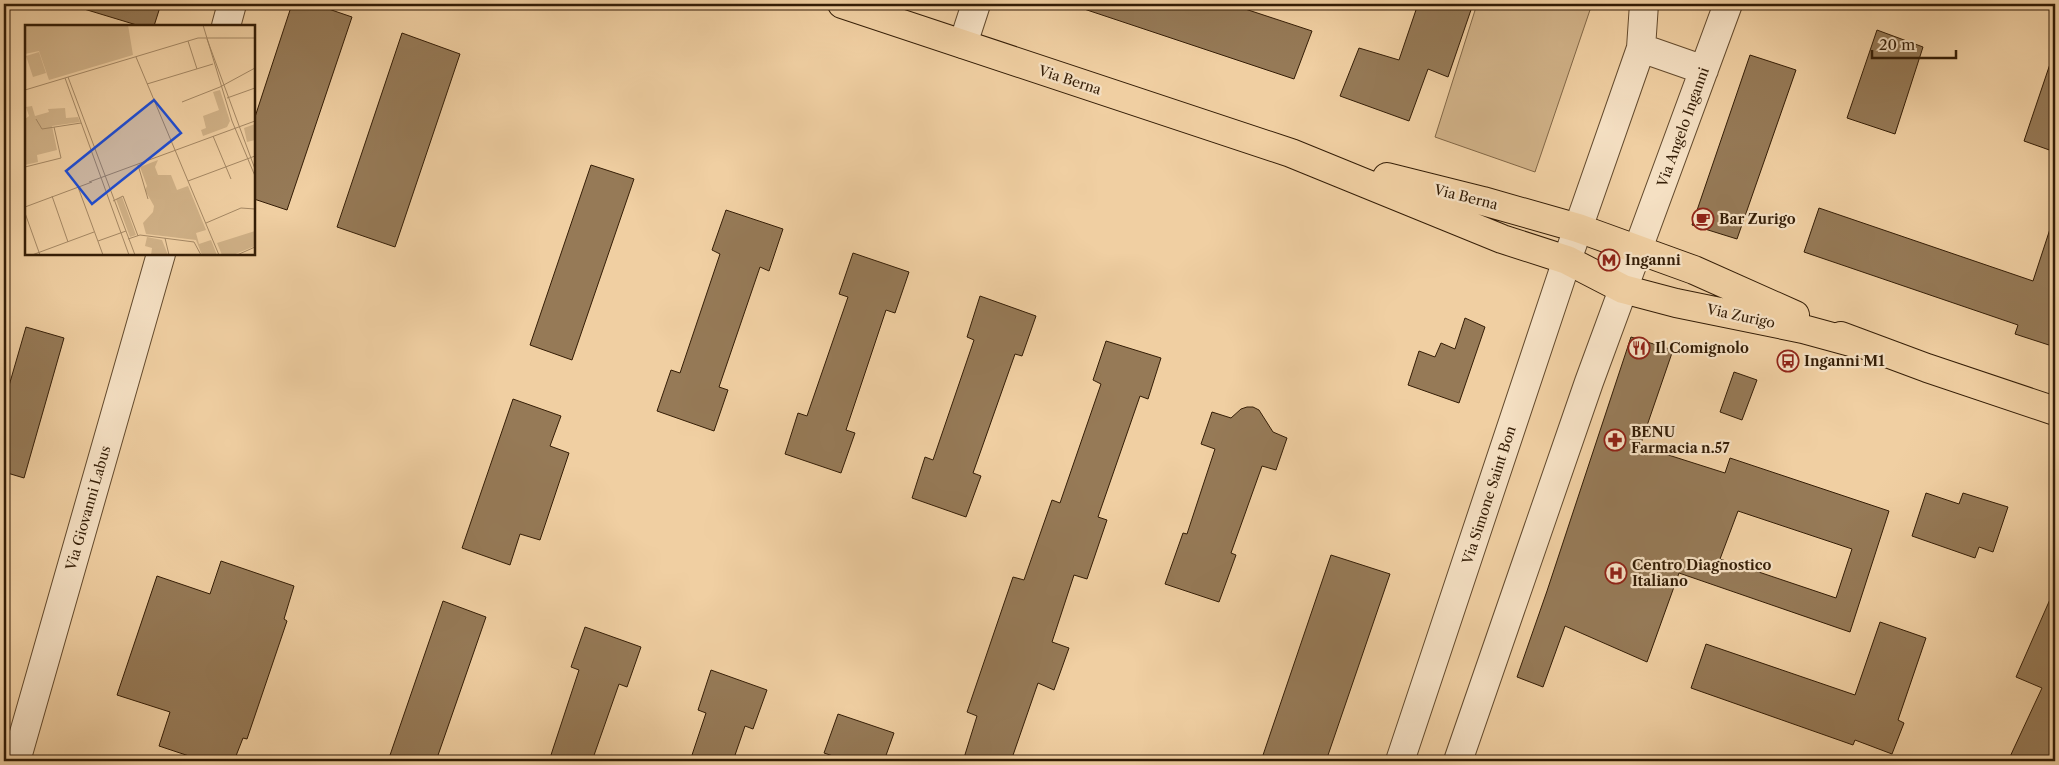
<svg xmlns="http://www.w3.org/2000/svg" width="2059" height="765" viewBox="0 0 2059 765" font-family="'Libre Caslon Text',serif">
<rect width="100%" height="100%" fill="#f0cfa2"/>
<filter id="stains"><feTurbulence type="fractalNoise" baseFrequency=".004" numOctaves="4"/><feColorMatrix values="0 0 0 0 .2 0 0 0 0 .09 0 0 0 0 .02 0 0 0 .5 -.17"/></filter>
<radialGradient id="worn" r=".72"><stop offset=".6" stop-color="#630" stop-opacity="0"/><stop offset="1" stop-color="#630" stop-opacity=".3"/></radialGradient>
<path fill="#d0b187" stroke="#826746" d="M 1477,4 L 1592,4 L 1535,172 L 1435,137 Z"/>
<path fill="#967a57" stroke="#341d06" fill-rule="evenodd" d="M 85,4 L 161,4 L 154,26 L 140,26 L 84,9 Z
M 292,4 L 314,4 L 352,17 L 287,210 L 254,199 L 254,120 Z
M 1081,4 L 1230,4 L 1312,31 L 1294,79 L 1081,8 Z
M 1418,4 L 1473,4 L 1448,77 L 1428,69 L 1409,121 L 1340,96 L 1359,48 L 1399,60 Z
M 1877,30 L 1923,47 L 1895,134 L 1847,118 Z
M 402,33 L 460,54 L 395,247 L 337,227 Z
M 1750,55 L 1796,70 L 1737,239 L 1692,225 Z
M 2051,61 L 2055,61 L 2055,152 L 2024,141 Z
M 591,165 L 634,179 L 572,360 L 530,345 Z
M 1819,208 L 2033,281 L 2051,226 L 2055,227 L 2055,347 L 2015,334 L 2018,325 L 1804,252 Z
M 726,210 L 783,229 L 769,271 L 760,267 L 719,387 L 728,390 L 714,431 L 657,411 L 671,370 L 680,373 L 720,254 L 712,250 Z
M 853,253 L 909,272 L 895,313 L 886,310 L 846,430 L 855,433 L 841,473 L 785,454 L 798,413 L 807,416 L 848,297 L 839,294 Z
M 980,296 L 1036,316 L 1022,356 L 1015,354 L 973,473 L 981,476 L 966,517 L 912,498 L 925,457 L 933,460 L 974,340 L 967,337 Z
M 1465,318 L 1485,327 L 1459,403 L 1408,385 L 1419,351 L 1435,357 L 1441,343 L 1455,349 Z
M 26,327 L 64,338 L 24,478 L 4,472 L 4,403 Z
M 1631,337 L 1673,350 L 1640,446 L 1725,473 L 1730,458 L 1889,511 L 1850,632 L 1679,573 L 1647,662 L 1565,626 L 1543,687 L 1517,677 L 1547,591 ZM 1738,511 L 1852,549 L 1836,598 L 1720,559 Z
M 1106,341 L 1161,358 L 1148,399 L 1140,396 L 1098,517 L 1107,520 L 1087,579 L 1074,575 L 1052,642 L 1069,648 L 1054,690 L 1038,683 L 1011,761 L 963,761 L 977,716 L 967,712 L 1013,577 L 1024,580 L 1052,500 L 1060,503 L 1101,384 L 1093,380 Z
M 1734,372 L 1757,380 L 1742,420 L 1720,412 Z
M 513,399 L 561,416 L 550,446 L 569,453 L 540,540 L 520,534 L 510,565 L 462,548 Z
M 1247,407 L 1253,407 L 1259,410 L 1273,432 L 1287,438 L 1276,470 L 1262,466 L 1231,553 L 1236,555 L 1219,602 L 1165,584 L 1183,533 L 1187,534 L 1215,449 L 1201,444 L 1212,412 L 1231,418 L 1241,409 Z
M 1926,493 L 1959,504 L 1963,493 L 2008,507 L 1993,552 L 1979,547 L 1975,558 L 1912,536 Z
M 1331,555 L 1390,574 L 1326,761 L 1261,761 Z
M 221,561 L 294,586 L 284,619 L 287,621 L 247,739 L 243,738 L 234,761 L 204,761 L 159,746 L 170,712 L 117,695 L 157,576 L 210,594 Z
M 2055,588 L 2055,761 L 2008,761 L 2042,688 L 2016,677 Z
M 443,601 L 486,617 L 436,761 L 388,761 Z
M 1880,622 L 1926,638 L 1898,720 L 1904,723 L 1892,754 L 1855,740 L 1853,745 L 1691,688 L 1706,644 L 1855,695 Z
M 585,627 L 641,647 L 627,687 L 619,684 L 592,761 L 549,761 L 579,670 L 571,667 Z
M 711,670 L 767,690 L 753,729 L 745,726 L 733,761 L 690,761 L 706,713 L 698,710 Z
M 838,714 L 894,733 L 884,761 L 831,761 L 833,756 L 824,753 Z"/>
<g fill="none" stroke-linecap="round" stroke-linejoin="round">
<g stroke="#634a2d" stroke-width="30">
<path id="minor" d="M 226,26 L 232,4
M 963,44 L 976,4
M 1641,48 L 1704,70
M 16,761 L 161,254
M 1400,761 L 1567,260 L 1641,48 L 1644,4
M 1458,761 L 1589,382 L 1728,4"/>
</g>
<g stroke="#341d06" stroke-width="30">
<path id="major" d="M 842,4 L 1291,153 L 1502,239 L 1567,260 L 1623,289 L 1676,303 L 1803,329 L 1858,344
M 1387,177 L 1483,201 L 1578,228 L 1694,270 L 1795,315
M 1841,336 L 1927,368 L 2055,411"/>
</g>
<use href="#minor" stroke="#f5e0c3" stroke-width="28"/>
<use href="#major" stroke="#f0cfa2" stroke-width="28"/>
</g>
<defs>
<g id="cafe-ring" transform="scale(1.125)"><circle r="9.5" fill="#f5e0c3" stroke="#8f2418" stroke-width="1.5"/><path d="M-5.5-4.5H6V0H3Q3 3.5 0 3.5H-2.5Q-5.5 3.5-5.5 0ZM3-3.2v2h1.7v-2ZM-6 4.5H4V6H-6Z" fill="#8f2418"/></g>
<g id="metro-ring" transform="scale(1.125)"><circle r="9.5" fill="#f5e0c3" stroke="#8f2418" stroke-width="1.5"/><path d="M-5.5 5V-5H-3L0 0L3-5H5.5V5H3V-.5L0 4L-3-.5V5Z" fill="#8f2418"/></g>
<g id="restaurant-ring" transform="scale(1.125)"><circle r="9.5" fill="#f5e0c3" stroke="#8f2418" stroke-width="1.5"/><path d="M-5-6h1v4h1v-4h1v4h1v-4h1v5L-1.5 .5V6h-2V.5L-5-1ZM5-6V6H3V1.5H1.5Q1.5-4 5-6Z" fill="#8f2418"/></g>
<g id="bus-ring" transform="scale(1.125)"><circle r="9.5" fill="#f5e0c3" stroke="#8f2418" stroke-width="1.5"/><path d="M-5-6H5V4H4V6H2V4H-2V6H-4V4H-5ZM-3.5-4V0h7V-4ZM-3.5 1.2v1.5H-2V1.2ZM2 1.2v1.5H3.5V1.2Z" fill="#8f2418"/></g>
<g id="pharmacy-ring" transform="scale(1.125)"><circle r="9.5" fill="#f5e0c3" stroke="#8f2418" stroke-width="1.5"/><path d="M-2-6h4v4h4v4h-4v4h-4v-4h-4v-4h4Z" fill="#8f2418"/></g>
<g id="hospital-ring" transform="scale(1.125)"><circle r="9.5" fill="#f5e0c3" stroke="#8f2418" stroke-width="1.5"/><path d="M-5-5h3v3.5h4V-5h3V5h-3V1.5h-4V5h-3Z" fill="#8f2418"/></g>
</defs>
<g fill-rule="evenodd">
<use href="#cafe-ring" x="1703" y="219"/>
<use href="#metro-ring" x="1609" y="260"/>
<use href="#restaurant-ring" x="1639" y="348"/>
<use href="#bus-ring" x="1788" y="361"/>
<use href="#pharmacy-ring" x="1615" y="440"/>
<use href="#hospital-ring" x="1616" y="573"/>
</g>
<g text-anchor="middle" dominant-baseline="central" stroke-width="4.5" stroke-linejoin="round" paint-order="stroke">
<g font-size="14" fill="#341d06" stroke="#f5e0c3">
<text transform="translate(1070 80) rotate(18)">Via Berna</text>
<text transform="translate(1683 127) rotate(-70)">Via Angelo Inganni</text>
<text transform="translate(1466 197) rotate(14)">Via Berna</text>
<text transform="translate(1741 316) rotate(12)">Via Zurigo</text>
<text transform="translate(1489 495) rotate(-72)">Via Simone Saint Bon</text>
<text transform="translate(88 508) rotate(-74)">Via Giovanni Labus</text>
</g>
<g font-size="14" font-weight="bold" fill="#341d06" stroke="#f5e0c3" text-anchor="start">
<text x="1719" y="219">Bar Zurigo</text>
<text x="1625" y="260">Inganni</text>
<text x="1655" y="348">Il Comignolo</text>
<text x="1804" y="361">Inganni M1</text>
<text x="1631" y="432">BENU<tspan x="1631" dy="16">Farmacia n.57</tspan></text>
<text x="1632" y="565">Centro Diagnostico<tspan x="1632" dy="16">Italiano</tspan></text>
</g>
</g>
<g transform="translate(25 25)">
<rect width="230" height="230" fill="#f0cfa2"/>
<path d="M 0,0 L 103,0 L 108,30 L 24,55 L 14,26 L 0,29 ZM 14,27 L 21,48 L 8,52 L 1,31 ZM 195,65 L 205,96 L 202,102 L 178,111 L 176,105 L 181,103 L 178,91 L 194,85 L 188,67 ZM 7,81 L 10,91 L 24,87 L 23,84 L 40,83 L 41,93 L 53,92 L 55,97 L 27,101 L 32,125 L 12,130 L 13,137 L 0,140 L 0,94 L 4,91 L 1,82 ZM 230,99 L 230,115 L 222,117 L 219,103 ZM 133,135 L 130,142 L 133,150 L 146,150 L 152,165 L 163,161 L 181,205 L 171,208 L 174,219 L 186,215 L 192,230 L 177,230 L 171,215 L 121,209 L 118,198 L 128,187 L 129,181 L 120,165 L 122,161 L 115,142 ZM 97,172 L 111,210 L 105,212 L 91,174 ZM 230,206 L 230,221 L 208,230 L 197,230 L 192,218 ZM 122,212 L 137,215 L 143,230 L 126,230 L 127,223 L 120,221 Z" fill="#d0b187"/>
<path fill="none" stroke="#a58864" stroke-width="1" d="M 178,0 L 207,96 L 230,151M 182,14 L 230,144M 163,16 L 172,44M 111,32 L 194,230M 43,52 L 110,230M 40,53 L 104,230M 122,59 L 188,39M 0,65 L 173,13 L 230,13M 202,73 L 230,63M 157,77 L 195,62 L 230,43M 11,94 L 17,104 L 56,98M 188,111 L 206,154M 113,140 L 123,174M 0,142 L 36,133 L 29,102M 163,156 L 230,131M 64,157 L 230,96M 53,162 L 78,230M 27,171 L 43,217M 88,176 L 98,171 L 113,211M 0,182 L 67,157M 0,188 L 15,230M 181,198 L 216,183 L 230,184M 140,213 L 144,230M 103,214 L 115,210 L 169,217 L 176,230M 73,216 L 101,206M 7,230 L 69,207M 212,230 L 230,222"/>
<path fill="#1d4ed8" fill-opacity="0.15" stroke="#1d4ed8" stroke-width="2.5" d="M 129,75 L 156,108 L 67,179 L 41,146 Z"/>
<rect width="230" height="230" fill="none" stroke="#341d06" stroke-width="2.5"/>
</g>
<rect width="2059" height="765" fill="none" stroke="#f0cfa2" stroke-width="20"/>
<rect x="5" y="5" width="2049" height="755" fill="none" stroke="#341d06" stroke-width="2.5"/>
<rect x="10" y="10" width="2039" height="745" fill="none" stroke="#341d06"/>
<path d="M1872 50v8h84v-8" fill="none" stroke="#341d06" stroke-width="2.5"/>
<text x="1879" y="50" font-size="15" fill="#341d06" stroke="#f5e0c3" stroke-width="4" paint-order="stroke">20 m</text>
<rect width="100%" height="100%" filter="url(#stains)"/>
<rect width="100%" height="100%" fill="url(#worn)"/>
</svg>
